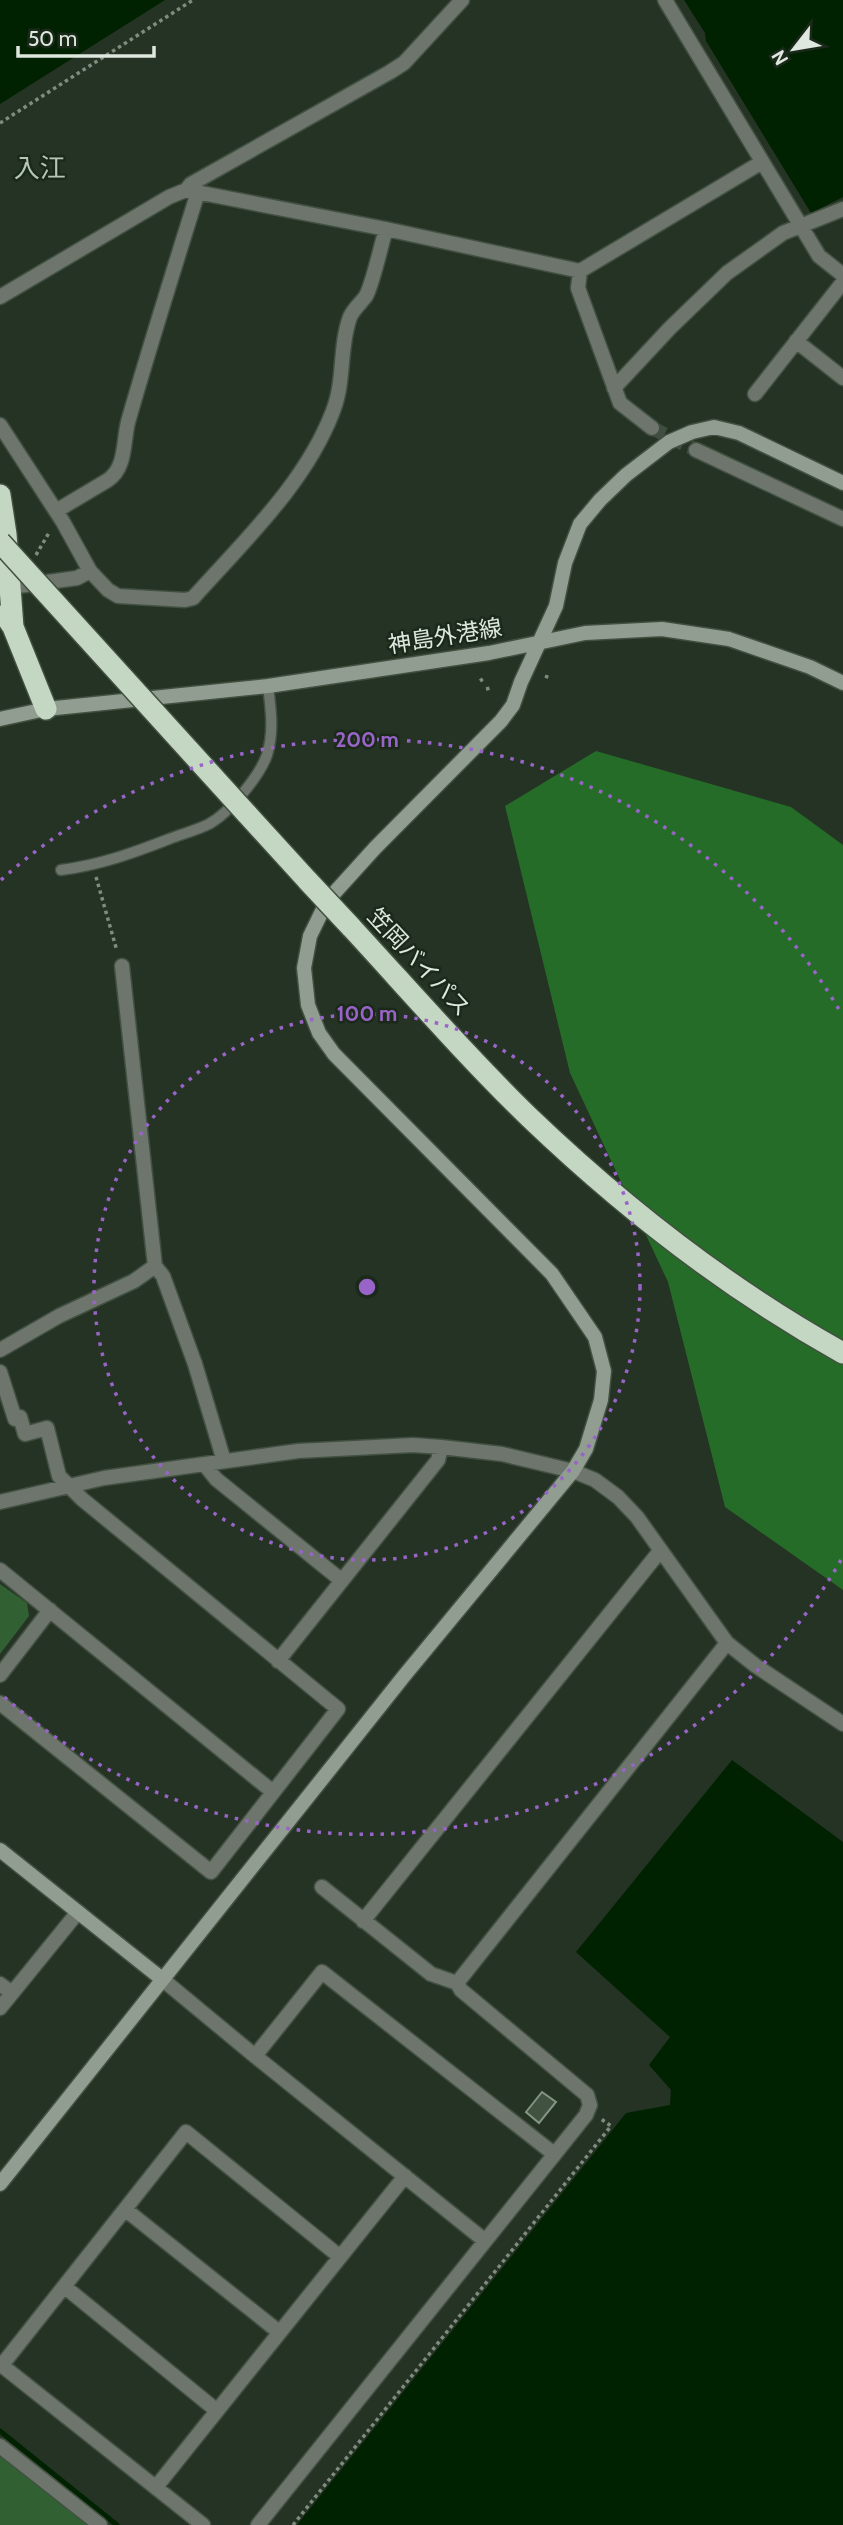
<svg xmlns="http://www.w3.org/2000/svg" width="843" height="2525" viewBox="0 0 843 2525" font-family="Cabin,'Noto Sans JP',sans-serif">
<rect width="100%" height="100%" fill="#243323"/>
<path fill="#316132" d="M 0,1584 L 27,1603 L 29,1616 L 0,1654 Z
M 0,2446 L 100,2525 L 0,2525 Z"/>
<path fill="#266c29" d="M 596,751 L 791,807 L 843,845 L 843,1590 L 725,1507 L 668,1282 L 570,1073 L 505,806 Z"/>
<path fill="#002201" d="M 0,0 L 165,0 L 0,104 Z
M 684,0 L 843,0 L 843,197 L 811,213 L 706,41 L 705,33 Z
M 732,1760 L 843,1842 L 843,2525 L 297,2525 L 626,2113 L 670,2105 L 671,2090 L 649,2065 L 670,2037 L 576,1952 Z"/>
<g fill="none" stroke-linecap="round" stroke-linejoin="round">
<path stroke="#002201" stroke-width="5" d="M 0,2431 L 117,2525"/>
</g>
<path fill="#425241" stroke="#839582" stroke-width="2" d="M 542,2092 L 556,2102 L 539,2123 L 526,2112 Z"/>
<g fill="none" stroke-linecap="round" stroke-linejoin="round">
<path stroke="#404e3f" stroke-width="14" stroke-dasharray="14 7" stroke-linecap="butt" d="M 652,428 L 696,450"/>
<g stroke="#425041" stroke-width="13">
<path id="lane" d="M 61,870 C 100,865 133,853 169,839 C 182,834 197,830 209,824 C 229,813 259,777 267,755 C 274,732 271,710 268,686"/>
</g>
<g stroke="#425041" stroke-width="17">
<path id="street" d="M 665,0 L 819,256 L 843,275
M 186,190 L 191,184 L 390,72 L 404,63 L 462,0
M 580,271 L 578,288 L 620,403 L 652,428
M 0,297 L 169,197 L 186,190 L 386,229 L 580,271 L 762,162
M 796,341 L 843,378
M 614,388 L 670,328 L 727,273 L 783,233 L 843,209
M 755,394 L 843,282
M 0,425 L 63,522 L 90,571 L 108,590 L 118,596 L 185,600 L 193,598 C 243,542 306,483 333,411 C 345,381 339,347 350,317 C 354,308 361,303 366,296 C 373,283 381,245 386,229
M 696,450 L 843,519
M 56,511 L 108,480 C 126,468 123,443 128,422 C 150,345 174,269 198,192
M 11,587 L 77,578 L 90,571
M 122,966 L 155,1266 L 163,1276 L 195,1364 L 224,1461
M 0,1350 L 59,1316 L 134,1281 L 155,1266
M 0,1372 L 15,1419 L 20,1417 L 25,1434 L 47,1428 L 59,1476 L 82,1499 L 338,1709 L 211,1872 L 0,1703
M 204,1464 L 216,1479 L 341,1580
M 0,1502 L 104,1478 L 298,1451 L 413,1445 L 441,1447 L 502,1454 L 573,1471 L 595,1480 L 618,1497 L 637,1517 L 727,1643 L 756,1666 L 843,1724
M 0,1570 L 273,1792
M 278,1661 L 438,1460 L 441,1447
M 0,1675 L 50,1610
M 363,1921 L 660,1551
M 162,1979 L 255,2056 L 484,2240
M 457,1983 L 727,1643
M 0,1984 L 12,1993
M 0,2008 L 78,1912
M 255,2056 L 322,1972 L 554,2154
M 126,2210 L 279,2332
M 65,2287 L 216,2410
M 0,2364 L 203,2525
M 2,2365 L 186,2132 L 339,2256
M 0,2446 L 100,2525
M 156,2487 L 405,2176
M 258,2525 L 586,2115 L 590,2105 L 587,2095 L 461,1990 L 457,1983 L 431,1974 L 322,1887"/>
</g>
<g stroke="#425041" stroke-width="17">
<path id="secondary" d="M 0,719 L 46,709 L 268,686 L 489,653 L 585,633 L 662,629 L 729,639 L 810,667 L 843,683
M 0,1850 L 162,1979
M 0,2184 L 404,1676 L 573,1471 L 586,1449 L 601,1400 L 604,1371 L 595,1337 L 552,1274 L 334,1054 L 319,1033 L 308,1005 L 304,968 L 310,936 L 327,901 L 375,848 L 501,721 L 513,705 L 521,682 L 556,606 L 565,563 L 580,524 L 600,500 L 626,475 L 669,442 L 692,432 L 714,427 L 739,433 L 843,483"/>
</g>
<g stroke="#425041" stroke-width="24">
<path id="highway" d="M 0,495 L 6,534 L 13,627
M 5,615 L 13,627 L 46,709
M 246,813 L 308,881
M 351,927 C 410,991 467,1057 529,1117 C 624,1208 728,1289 843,1353"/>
</g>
<path stroke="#808c7f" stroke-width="3.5" stroke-dasharray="3.5 3.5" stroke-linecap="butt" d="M 0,123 L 193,0
M 36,555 L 50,531
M 545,676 L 550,678
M 480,681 L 484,678
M 486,689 L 491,688
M 96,877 L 117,951
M 293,2525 L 611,2126 L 601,2119"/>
<use href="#lane" stroke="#6d756d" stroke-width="10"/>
<use href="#street" stroke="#6d756d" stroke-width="14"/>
<use href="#secondary" stroke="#909d90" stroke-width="14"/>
<use href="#highway" stroke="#c4d7c3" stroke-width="21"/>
<g stroke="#425041" stroke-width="24" stroke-linecap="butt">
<path id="highway-bridge" d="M 0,542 L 246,813
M 308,881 L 351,927"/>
</g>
<use href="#highway-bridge" stroke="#c4d7c3" stroke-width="21"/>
</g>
<g fill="none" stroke="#9964c8" stroke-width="3.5" stroke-dasharray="3.5 7">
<circle cx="367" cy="1287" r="273"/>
<path d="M841 1560A547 547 0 0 1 1 1694M1 880A547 547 0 0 1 841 1013"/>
</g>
<g text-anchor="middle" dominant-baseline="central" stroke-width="5" stroke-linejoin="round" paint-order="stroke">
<g font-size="23" fill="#dfe8de" stroke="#1a291a">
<text transform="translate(445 636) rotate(-9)">神島外港線</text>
<text transform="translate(419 962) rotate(47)">笠岡バイパス</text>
</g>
<g font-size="26" fill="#b5c7b4" stroke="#1a291a">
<text x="40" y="168">入江</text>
</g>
</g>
<circle cx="367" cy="1287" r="10" fill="#9964c8" stroke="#1a291a" stroke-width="3.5"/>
<g font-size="21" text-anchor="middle" font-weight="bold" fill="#9964c8" stroke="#1a291a" stroke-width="5" stroke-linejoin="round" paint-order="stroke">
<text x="367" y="747">200 m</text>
<text x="367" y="1021">100 m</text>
</g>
<g transform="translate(794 49) rotate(239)" stroke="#1a291a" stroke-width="5" paint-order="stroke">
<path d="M0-5L12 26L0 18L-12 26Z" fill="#dfe8de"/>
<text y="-10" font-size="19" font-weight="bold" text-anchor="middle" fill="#dfe8de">N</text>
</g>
<path d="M18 46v10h136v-10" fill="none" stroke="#dfe8de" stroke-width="3.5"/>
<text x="28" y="46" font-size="21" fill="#dfe8de" stroke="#1a291a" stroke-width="5" paint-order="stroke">50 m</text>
</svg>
